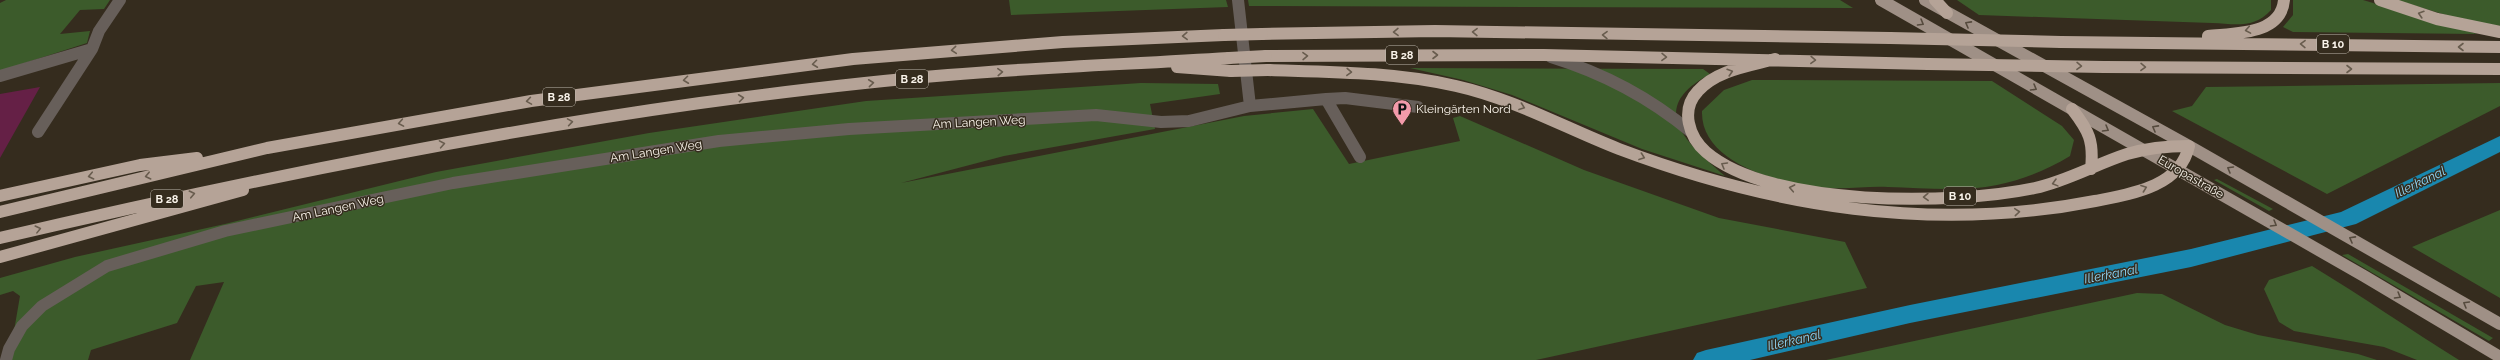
<svg xmlns="http://www.w3.org/2000/svg" width="2500" height="360" viewBox="0 0 2500 360" font-family="Raleway,sans-serif">
<rect width="100%" height="100%" fill="#352c1e"/>
<path fill="#3c5b2b" d="M 6,0 L 110,0 L 104,9 L 80,10 L 60,34 L 90,31 L 87,43 L 0,71 L 0,3 Z
M 1009,0 L 1226,0 L 1228,7 L 1011,15 Z
M 1248,0 L 1840,0 L 1853,8 L 1249,6 Z
M 1957,0 L 2271,0 L 2271,10 C 2254,29 2235,24 2212,23 L 1979,15 Z
M 2293,0 L 2363,0 L 2477,34 L 2293,32 L 2283,27 L 2293,15 Z
M 2396,0 L 2500,0 L 2500,26 L 2466,21 Z
M 1410,68 L 1703,69 L 1710,74 C 1645,109 1687,143 1725,176 L 1642,149 L 1512,95 L 1463,80 Z
M 1752,80 L 1992,81 L 2062,126 L 2074,140 L 2070,156 C 2047,170 2024,179 1997,185 C 1963,192 1923,188 1888,187 C 1869,186 1850,189 1830,188 C 1788,186 1700,166 1702,111 L 1724,90 Z
M 1141,83 L 1218,84 L 1220,94 L 1150,104 L 1155,129 L 1004,156 L 901,183 L 1244,116 L 1313,109 L 1349,164 L 1460,141 L 1453,118 L 1460,116 L 1584,170 L 1719,218 L 1845,242 L 1867,288 L 1536,360 L 190,360 L 224,282 L 196,286 L 177,323 L 91,350 L 88,360 L 9,360 L 20,296 L 13,291 L 0,295 L 0,278 L 75,257 L 225,224 L 436,172 L 649,133 L 866,101 Z
M 2500,83 L 2500,106 L 2327,194 L 2172,111 L 2192,106 L 2206,87 Z
M 2217,179 L 2273,209 L 2269,211 L 2214,180 Z
M 2500,210 L 2500,298 L 2412,247 Z
M 2348,254 L 2493,338 L 2489,341 L 2342,255 Z
M 2312,266 C 2362,296 2409,329 2459,360 L 2417,360 L 2384,347 L 2294,331 L 2279,322 L 2264,289 L 2269,280 Z
M 2137,293 L 2162,294 L 2225,325 L 2258,335 L 2358,354 L 2377,360 L 1826,360 Z"/>
<g fill="none" stroke-linecap="round" stroke-linejoin="round">
<path fill="#1987ae" fill-rule="evenodd" d="M 2500,136 L 2500,152 L 2356,224 L 2191,267 L 1910,323 L 1750,360 L 1693,360 L 1697,353 L 1706,350 L 1910,305 L 2191,249 L 2341,212 Z"/>
</g>
<path fill="#652046" d="M 40,87 L 0,158 L 0,94 Z"/>
<g fill="none" stroke-linecap="round" stroke-linejoin="round">
<path stroke="#675f5a" stroke-width="12" d="M 1238,0 L 1250,106
M 1551,57 C 1603,73 1649,97 1691,132
M 0,76 L 92,49 L 99,31 L 120,0
M 38,132 L 92,49
M 1360,157 L 1326,99 L 1345,98 L 1418,107
M 6,360 L 9,349 L 22,326 L 42,306 L 107,266 L 225,231 L 453,183 L 719,141 L 849,129 L 1096,115 L 1161,122 L 1189,121 L 1250,106 L 1326,99"/>
<path stroke="#9f9086" stroke-width="12" d="M 1881,0 L 2364,276 L 2500,357
M 1925,0 L 2189,146 L 2500,324"/>
<path stroke="#b5a397" stroke-width="12" d="M 1935,0 L 1947,13
M 2380,0 L 2437,19 L 2500,32
M 1262,34 L 1435,31 L 1890,38
M 2208,36 C 2235,33 2281,35 2284,0
M 2061,42 L 2500,47
M 1266,56 L 1544,55 L 1928,64
M 1177,67 L 1231,71
M 2104,67 L 2500,69
M 1268,70 C 1331,72 1395,72 1456,86 C 1514,99 1565,128 1619,149 C 1773,207 1932,233 2095,201 C 2131,194 2180,187 2189,146 C 2168,146 2147,148 2127,154 C 2096,164 2067,181 2035,188 C 1955,205 1771,208 1706,152 C 1689,137 1680,110 1698,91 C 1717,70 1749,66 1775,59
M 2072,109 C 2089,131 2094,141 2091,169
M 0,196 L 140,165 L 197,158
M 0,212 L 267,148 L 531,101 L 853,59 L 1063,42 L 1224,35
M 0,238 C 231,184 464,136 700,103 C 782,92 865,82 948,75 C 1041,67 1135,64 1229,58
M 0,257 L 243,190"/>
<path stroke="#b5a397" stroke-width="12" d="M 1224,35 L 1262,34
M 1890,38 L 2061,42
M 1229,58 L 1266,56
M 1928,64 L 2104,67
M 1231,71 L 1268,70"/>
</g>
<defs><path id="oneway-chevron" d="M-2-3.5L2.5 0L-2 3.5" fill="none" stroke-width="1.6" stroke-linecap="round" stroke-linejoin="round"/></defs>
<g stroke="#685c4e">
<use href="#oneway-chevron" transform="translate(2421 14) rotate(-163)"/>
<use href="#oneway-chevron" transform="translate(2248 30) rotate(170)"/>
<use href="#oneway-chevron" transform="translate(1396 32) rotate(179)"/>
<use href="#oneway-chevron" transform="translate(1475 32) rotate(-179)"/>
<use href="#oneway-chevron" transform="translate(1605 35) rotate(-179)"/>
<use href="#oneway-chevron" transform="translate(1185 36) rotate(178)"/>
<use href="#oneway-chevron" transform="translate(2303 44) rotate(-179)"/>
<use href="#oneway-chevron" transform="translate(2461 47) rotate(180)"/>
<use href="#oneway-chevron" transform="translate(954 50) rotate(175)"/>
<use href="#oneway-chevron" transform="translate(1435 55)"/>
<use href="#oneway-chevron" transform="translate(1305 56) rotate(-1)"/>
<use href="#oneway-chevron" transform="translate(1664 57) rotate(1)"/>
<use href="#oneway-chevron" transform="translate(1813 60) rotate(2)"/>
<use href="#oneway-chevron" transform="translate(815 64) rotate(173)"/>
<use href="#oneway-chevron" transform="translate(2079 66) rotate(1)"/>
<use href="#oneway-chevron" transform="translate(2143 67) rotate(1)"/>
<use href="#oneway-chevron" transform="translate(2349 69)"/>
<use href="#oneway-chevron" transform="translate(1000 72) rotate(-3)"/>
<use href="#oneway-chevron" transform="translate(1349 72) rotate(2)"/>
<use href="#oneway-chevron" transform="translate(1730 72) rotate(-17)"/>
<use href="#oneway-chevron" transform="translate(686 80) rotate(173)"/>
<use href="#oneway-chevron" transform="translate(871 83) rotate(-6)"/>
<use href="#oneway-chevron" transform="translate(741 98) rotate(-7)"/>
<use href="#oneway-chevron" transform="translate(529 101) rotate(171)"/>
<use href="#oneway-chevron" transform="translate(1522 107) rotate(20)"/>
<use href="#oneway-chevron" transform="translate(570 122) rotate(-9)"/>
<use href="#oneway-chevron" transform="translate(401 123) rotate(170)"/>
<use href="#oneway-chevron" transform="translate(442 144) rotate(-10)"/>
<use href="#oneway-chevron" transform="translate(1642 157) rotate(20)"/>
<use href="#oneway-chevron" transform="translate(1724 165) rotate(-150)"/>
<use href="#oneway-chevron" transform="translate(91 176) rotate(168)"/>
<use href="#oneway-chevron" transform="translate(148 176) rotate(167)"/>
<use href="#oneway-chevron" transform="translate(2055 183) rotate(165)"/>
<use href="#oneway-chevron" transform="translate(1792 188) rotate(-169)"/>
<use href="#oneway-chevron" transform="translate(2144 188) rotate(-20)"/>
<use href="#oneway-chevron" transform="translate(192 194) rotate(-12)"/>
<use href="#oneway-chevron" transform="translate(1926 197) rotate(178)"/>
<use href="#oneway-chevron" transform="translate(2017 212) rotate(-5)"/>
<use href="#oneway-chevron" transform="translate(38 229) rotate(-14)"/>
</g>
<g stroke="#554a3d">
<use href="#oneway-chevron" transform="translate(1921 23) rotate(30)"/>
<use href="#oneway-chevron" transform="translate(1968 24) rotate(-151)"/>
<use href="#oneway-chevron" transform="translate(2034 88) rotate(30)"/>
<use href="#oneway-chevron" transform="translate(2155 128) rotate(-151)"/>
<use href="#oneway-chevron" transform="translate(2106 129) rotate(30)"/>
<use href="#oneway-chevron" transform="translate(2230 169) rotate(-150)"/>
<use href="#oneway-chevron" transform="translate(2274 224) rotate(30)"/>
<use href="#oneway-chevron" transform="translate(2352 239) rotate(-151)"/>
<use href="#oneway-chevron" transform="translate(2398 296) rotate(31)"/>
<use href="#oneway-chevron" transform="translate(2466 304) rotate(-150)"/>
</g>
<defs>
<g id="parking-pin" transform="scale(1)"><path d="M0 17L-7.5 6A9.5 9.5 0 1 1 7.5 6Z" fill="#f39aaa" stroke="#352c1e"/><path d="M-3.5-5.5H1a3.5 3.5 0 0 1 0 7H-1V5.5H-3.5ZM-1-3.4V-.6H.8a1.4 1.4 0 0 0 0-2.8Z" fill="#111"/></g>
</defs>
<g fill-rule="evenodd">
<use href="#parking-pin" x="1402" y="109"/>
</g>
<g text-anchor="middle" dominant-baseline="central" stroke-width="3" stroke-linejoin="round" paint-order="stroke">
<g fill="#352c1e" stroke="#bfb8ae" stroke-width="1">
<rect x="2317" y="35" width="32" height="18" rx="3"/>
<rect x="1386" y="46" width="32" height="18" rx="3"/>
<rect x="896" y="70" width="32" height="18" rx="3"/>
<rect x="543" y="88" width="32" height="18" rx="3"/>
<rect x="1944" y="187" width="32" height="18" rx="3"/>
<rect x="151" y="190" width="32" height="18" rx="3"/>
</g>
<g font-size="11" font-weight="bold" fill="#faf4eb">
<text x="2333" y="44">B 10</text>
<text x="1402" y="55">B 28</text>
<text x="912" y="79">B 28</text>
<text x="559" y="97">B 28</text>
<text x="1960" y="196">B 10</text>
<text x="167" y="199">B 28</text>
</g>
<g font-size="12" fill="#faf4eb" stroke="#352c1e" text-anchor="start">
<text x="1416" y="109">Kleingärten Nord</text>
</g>
<g font-size="12" fill="#faf4eb" stroke="#352c1e">
<text transform="translate(979 122) rotate(-3)">Am Langen Weg</text>
<text transform="translate(656 151) rotate(-9)">Am Langen Weg</text>
<text transform="translate(2191 177) rotate(30)">Europastraße</text>
<text transform="translate(338 208) rotate(-12)">Am Langen Weg</text>
</g>
<g font-size="13" font-style="italic" fill="#90d6f6" stroke="#352c1e">
<text transform="translate(2420 182) rotate(-26)">Illerkanal</text>
<text transform="translate(2111 274) rotate(-11)">Illerkanal</text>
<text transform="translate(1794 340) rotate(-13)">Illerkanal</text>
</g>
</g>
</svg>
